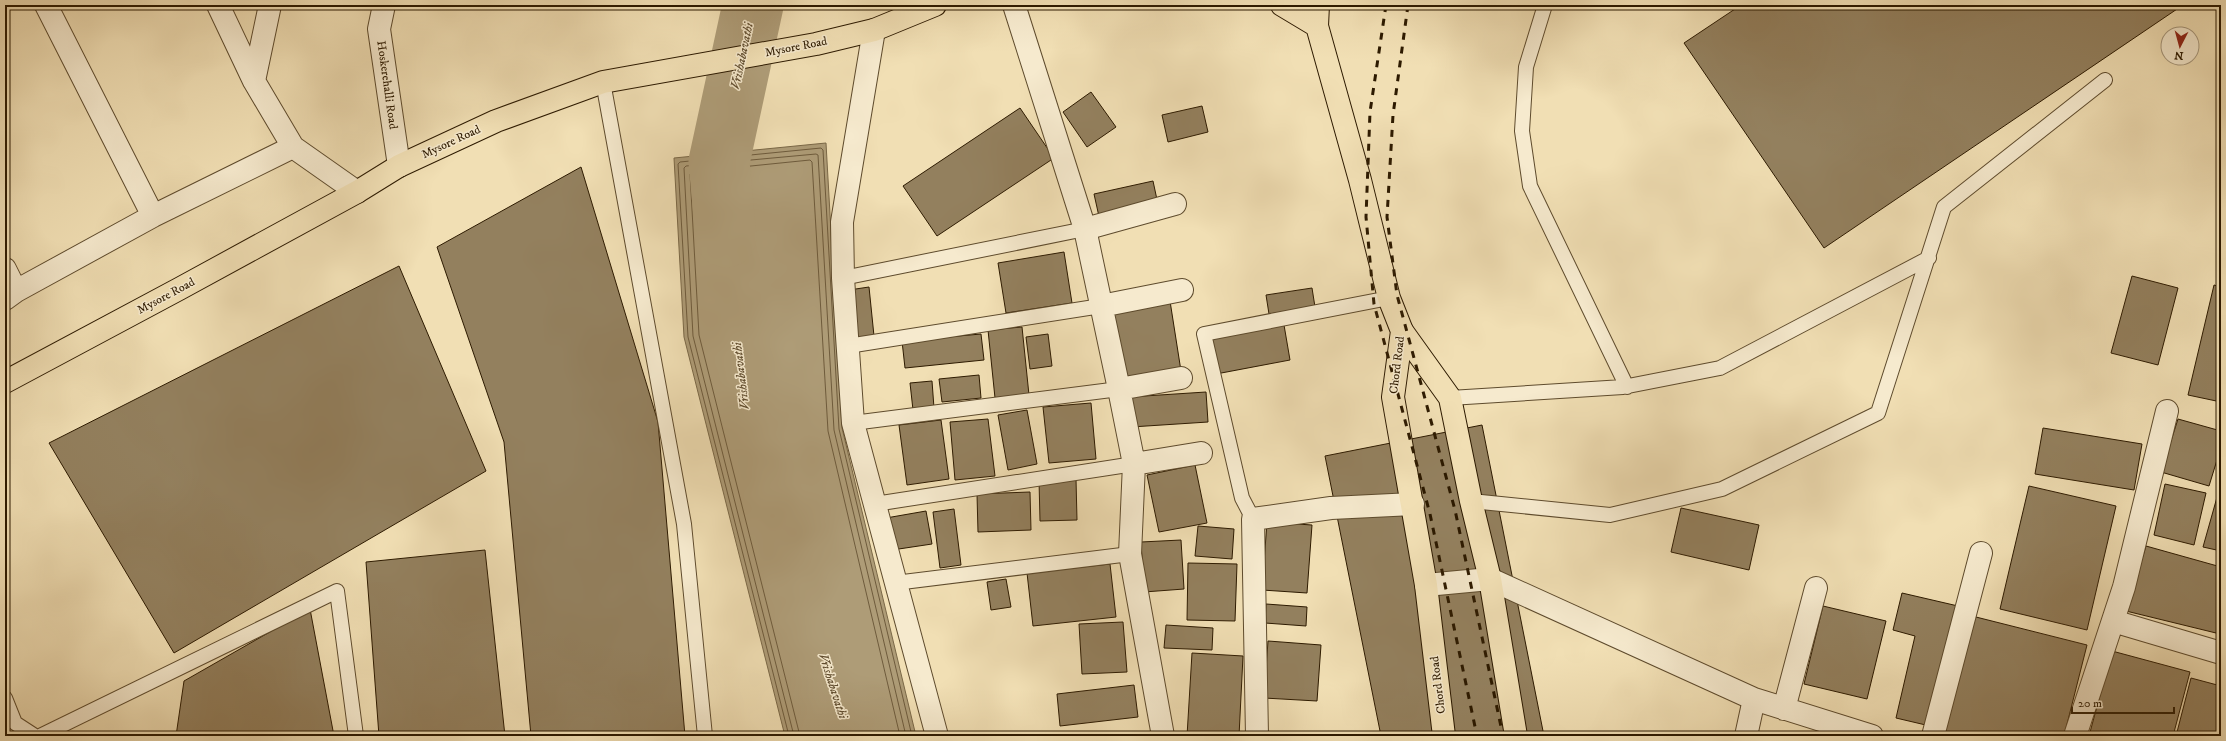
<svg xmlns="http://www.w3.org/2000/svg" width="2226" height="741" viewBox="0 0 2226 741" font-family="'IM FELL DW Pica',serif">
<rect width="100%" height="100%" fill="#f1dfb4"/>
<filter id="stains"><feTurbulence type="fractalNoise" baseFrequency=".005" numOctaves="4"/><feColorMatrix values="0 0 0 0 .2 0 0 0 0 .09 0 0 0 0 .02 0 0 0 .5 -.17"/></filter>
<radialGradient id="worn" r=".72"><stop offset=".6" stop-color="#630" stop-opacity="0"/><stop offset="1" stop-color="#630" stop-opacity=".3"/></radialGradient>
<path fill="#ae9c77" stroke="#7a6847" d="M 826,143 L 842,428 L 916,736 L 785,736 L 684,337 L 674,158 Z"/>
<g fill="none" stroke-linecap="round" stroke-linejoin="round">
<path stroke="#6e5b3c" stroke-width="1" d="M 789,736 L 688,337 L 678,164 L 680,162 L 821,148 L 823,150 L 839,429 L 912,736
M 794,736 L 693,336 L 684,168 L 686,166 L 816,154 L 818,155 L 834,430 L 906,736
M 800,736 L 699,335 L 690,174 L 692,172 L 810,160 L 812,162 L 828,431 L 900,736"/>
<path stroke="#ae9c77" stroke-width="61" d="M 726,237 L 719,162 L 753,5"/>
</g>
<path fill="#93805e" stroke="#2d1a00" d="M 1741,5 L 2183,5 L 1824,248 L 1684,43 Z
M 1091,92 L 1116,127 L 1087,147 L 1063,112 Z
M 1202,106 L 1208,132 L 1168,142 L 1162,115 Z
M 1020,108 L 1054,158 L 937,236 L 903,186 Z
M 581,167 L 658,422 L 685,736 L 531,736 L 504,442 L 437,247 Z
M 1153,181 L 1159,209 L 1100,221 L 1094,194 Z
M 1064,252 L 1072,303 L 1006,313 L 998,263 Z
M 399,266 L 486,471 L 174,653 L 49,443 Z
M 2132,276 L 2178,288 L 2158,365 L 2111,353 Z
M 2214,285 L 2221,287 L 2221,402 L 2188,395 Z
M 869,287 L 874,336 L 854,338 L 849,290 Z
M 1312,288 L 1315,307 L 1269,314 L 1266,295 Z
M 1170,301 L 1181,371 L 1122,380 L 1111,310 Z
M 1284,325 L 1290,360 L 1216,374 L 1210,338 Z
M 1022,327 L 1029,395 L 995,398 L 988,330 Z
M 981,334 L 984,360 L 905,368 L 902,341 Z
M 1048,334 L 1052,366 L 1030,369 L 1026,337 Z
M 979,375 L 981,398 L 942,402 L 939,379 Z
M 932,381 L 934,408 L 913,410 L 910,383 Z
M 1206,392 L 1208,422 L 1131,427 L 1129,397 Z
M 1091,403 L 1096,459 L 1049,463 L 1043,407 Z
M 1027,410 L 1037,464 L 1008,470 L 998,415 Z
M 988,419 L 995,476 L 955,480 L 950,422 Z
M 2178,419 L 2221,431 L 2221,447 L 2209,486 L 2161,472 Z
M 941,420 L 949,479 L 907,485 L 899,425 Z
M 1482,425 L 1544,736 L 1381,736 L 1325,456 Z
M 2043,428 L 2142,444 L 2134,490 L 2035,474 Z
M 1195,465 L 1207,523 L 1159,532 L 1147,475 Z
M 1076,479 L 1077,520 L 1040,521 L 1039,480 Z
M 2221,483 L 2221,551 L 2203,547 Z
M 2165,484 L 2206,493 L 2194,545 L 2154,535 Z
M 2029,486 L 2116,506 L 2087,630 L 2000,609 Z
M 1030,492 L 1031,530 L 978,532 L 977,494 Z
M 1681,508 L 1759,525 L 1749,570 L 1671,552 Z
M 954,509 L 961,565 L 940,568 L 933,512 Z
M 926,511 L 932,544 L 892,550 L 886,518 Z
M 1267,522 L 1312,525 L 1307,593 L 1262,590 Z
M 1198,526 L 1234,529 L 1232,559 L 1195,556 Z
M 1181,540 L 1184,589 L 1144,592 L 1141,542 Z
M 2146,546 L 2221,567 L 2221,619 L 2216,633 L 2126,611 Z
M 485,550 L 505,736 L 379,736 L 366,562 Z
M 1188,563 L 1237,564 L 1235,621 L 1187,620 Z
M 1110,564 L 1116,617 L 1033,626 L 1027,573 Z
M 1006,579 L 1011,607 L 991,610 L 987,582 Z
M 1902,593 L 1958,606 L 1930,726 L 1896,718 L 1915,636 L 1893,630 Z
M 1266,604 L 1307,607 L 1306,626 L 1265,623 Z
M 1823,606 L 1886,621 L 1867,699 L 1804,684 Z
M 310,609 L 334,736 L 176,736 L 184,681 Z
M 1972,616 L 2087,645 L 2064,736 L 1942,736 Z
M 1123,622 L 1127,672 L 1082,674 L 1079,624 Z
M 1166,625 L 1213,628 L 1212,650 L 1164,648 Z
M 1268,641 L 1321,645 L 1317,701 L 1264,698 Z
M 2112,651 L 2190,672 L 2173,736 L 2089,736 Z
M 1192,653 L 1243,656 L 1239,736 L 1187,736 Z
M 2191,678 L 2221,686 L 2221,736 L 2176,736 Z
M 1134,685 L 1138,717 L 1060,726 L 1057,694 Z"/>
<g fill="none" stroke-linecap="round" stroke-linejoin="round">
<g stroke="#5e4b2d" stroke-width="16">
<path id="service" d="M 1545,5 L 1526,67 L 1522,131 L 1530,186 L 1627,387
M 603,82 L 684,524 L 705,736
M 843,278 L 1085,229
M 848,346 L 1101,306
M 1450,398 L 1623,387 L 1720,368 L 1929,258
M 853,423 L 1119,389
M 1471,501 L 1610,515 L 1722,489 L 1878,413 L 1944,207 L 2105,80
M 875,504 L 1134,464
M 1253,519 L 1242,498 L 1204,334 L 1389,298
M 895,583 L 1130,554
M 5,698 L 15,723 L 35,736
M 40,736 L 337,591 L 356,736"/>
</g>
<g stroke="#5e4b2d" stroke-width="24">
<path id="minor" d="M 46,5 L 153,216
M 218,5 L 254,81 L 293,147 L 357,192
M 1014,5 L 1085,229 L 1119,389 L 1134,464 L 1130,554 L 1163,736
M 874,30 L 842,222 L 843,278 L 853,423 L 937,736
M 254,81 L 270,5
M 1085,229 L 1175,204
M 5,269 L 16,291
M 5,299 L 16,291 L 153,216 L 293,147
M 1101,306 L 1182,290
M 1119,389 L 1181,378
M 1134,464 L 1201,453
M 1426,585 L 1490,579 L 1754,699 L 1872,736
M 2113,621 L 2221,653
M 1784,709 L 1816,588
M 1257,736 L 1253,519 L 1331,508 L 1413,504
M 1746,736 L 1754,699
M 1933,736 L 1981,553
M 2075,736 L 2124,587 L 2167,411"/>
</g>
<g stroke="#5e4b2d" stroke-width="24">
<path id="tertiary" d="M 384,5 L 379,29 L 399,166"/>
</g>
<g stroke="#2d1a00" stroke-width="24">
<path id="primary" d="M 1402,331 L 1450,398 L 1471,501 L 1490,579 L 1516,736"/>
</g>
<g stroke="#2d1a00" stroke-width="24">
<path id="trunk" d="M 1282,5 L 1317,26
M 1318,5 L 1317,26 L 1360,180 L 1389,298 L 1402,331 L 1393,397 L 1426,585 L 1444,736
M 5,382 L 179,289 L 357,192 L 399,166 L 496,121 L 603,82 L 816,44 L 874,30 L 935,5"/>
</g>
<use href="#service" stroke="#f6eace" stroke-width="14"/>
<use href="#minor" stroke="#f6eace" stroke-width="22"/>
<use href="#tertiary" stroke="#f6eace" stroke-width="22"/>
<use href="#primary" stroke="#f1dfb4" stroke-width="22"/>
<use href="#trunk" stroke="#f1dfb4" stroke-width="22"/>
<path stroke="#2d1a00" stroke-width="3" stroke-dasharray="7 7" stroke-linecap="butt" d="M 1386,5 L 1370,112 L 1366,217 L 1374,304 L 1430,514 L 1477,736
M 1408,5 L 1393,115 L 1387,217 L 1397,295 L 1455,510 L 1503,736"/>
</g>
<g text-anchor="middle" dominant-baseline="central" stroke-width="3" stroke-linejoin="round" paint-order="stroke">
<g font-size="12" fill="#2d1a00" stroke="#f6eace">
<text transform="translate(796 47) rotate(-11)">Mysore Road</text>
<text transform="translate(387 85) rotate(82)">Hoskerehalli Road</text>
<text transform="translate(451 142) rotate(-25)">Mysore Road</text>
<text transform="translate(166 296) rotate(-28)">Mysore Road</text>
<text transform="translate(1397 365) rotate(-83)">Chord Road</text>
<text transform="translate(1438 685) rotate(-97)">Chord Road</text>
</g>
<g font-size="13" font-style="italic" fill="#614e30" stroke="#f6eace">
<text transform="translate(742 56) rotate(-78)">Vrishabavathi</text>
<text transform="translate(741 376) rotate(-97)">Vrishabavathi</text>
<text transform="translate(833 686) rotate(72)">Vrishabavathi</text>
</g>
</g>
<rect width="2226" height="741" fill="none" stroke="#f1dfb4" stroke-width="20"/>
<rect x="6" y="6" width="2214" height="729" fill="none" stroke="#2d1a00" stroke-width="2"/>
<rect x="10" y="10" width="2206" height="721" fill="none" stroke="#2d1a00"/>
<g transform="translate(2180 46) rotate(186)"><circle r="19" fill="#f6eace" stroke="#a6977c"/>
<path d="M0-3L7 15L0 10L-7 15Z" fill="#8f2418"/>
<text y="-6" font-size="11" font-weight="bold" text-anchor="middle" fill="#2d1a00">N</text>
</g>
<path d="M2072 707v6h102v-6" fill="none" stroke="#2d1a00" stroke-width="2"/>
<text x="2078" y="707" font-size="12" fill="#2d1a00" stroke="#f6eace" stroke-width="3" paint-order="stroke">20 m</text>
<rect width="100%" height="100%" filter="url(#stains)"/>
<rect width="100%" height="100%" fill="url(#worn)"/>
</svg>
